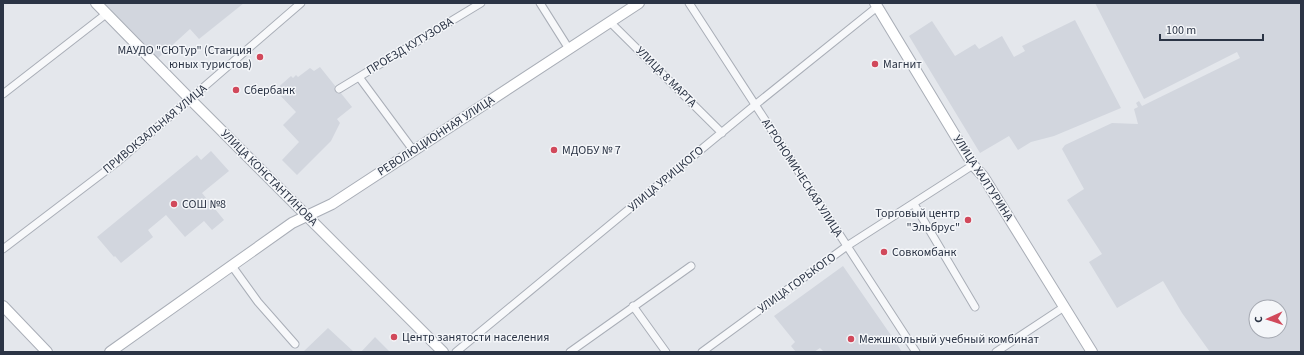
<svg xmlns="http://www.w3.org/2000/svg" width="1304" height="355" viewBox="0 0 1304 355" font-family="'Source Sans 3',sans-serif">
<rect width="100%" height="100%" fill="#e4e7ec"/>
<path fill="#d2d6de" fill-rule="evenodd" d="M 102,3 L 244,3 L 199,39 L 190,29 L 156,60 Z
M 1095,3 L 1301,3 L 1301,352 L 1210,352 L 1182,313 L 1163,281 L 1117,308 L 1089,262 L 1102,254 L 1067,200 L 1084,189 L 1062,149 L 1065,145 L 1112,123 L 1138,124 L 1134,109 L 1138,107 L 1136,103 L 1139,101 L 1142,106 L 1240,58 L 1237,52 L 1144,99 ZM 1256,307 L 1280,307 L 1280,331 L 1256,331 Z
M 1075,20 L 1121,108 L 1054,136 L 1031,142 L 1018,150 L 1009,136 L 980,153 L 909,36 L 932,21 L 955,56 L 975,44 L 979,49 L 1002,36 L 1014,57 L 1025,51 L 1022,46 Z
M 320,67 L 352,107 L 337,119 L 340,123 L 331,141 L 297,175 L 282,160 L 299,142 L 283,125 L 296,112 L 275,90 L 291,76 L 293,78 L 296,75 L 298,77 L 310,68 L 314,71 Z
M 211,151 L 229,171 L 202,193 L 224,220 L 212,230 L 204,221 L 185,237 L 166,215 L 148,230 L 153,237 L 121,263 L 115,256 L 114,257 L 97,237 L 197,155 L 201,160 Z
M 843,266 L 895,341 L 902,352 L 824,352 L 820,348 L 814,352 L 796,352 L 791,346 L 795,342 L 774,316 Z
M 328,328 L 354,352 L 303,352 Z
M 375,337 L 390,352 L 361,352 Z"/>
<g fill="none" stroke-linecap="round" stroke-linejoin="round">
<g stroke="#a9aeb7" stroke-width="9">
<path id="street" d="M 540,3 L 569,49
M 689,3 L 916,352
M 610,22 L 722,133
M 359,77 L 413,150
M 339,89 L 481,3
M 3,94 L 106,14
M 914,204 L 975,307
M 3,249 L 116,163 L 301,3
M 232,266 L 258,302 L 295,344
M 633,306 L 666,352
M 456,352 L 755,105 L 877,7
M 570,352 L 691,266
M 702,352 L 847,246 L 973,165
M 996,352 L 1064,307"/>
</g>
<g stroke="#a9aeb7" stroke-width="12">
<path id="secondary" d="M 96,3 L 190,99 L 443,352
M 875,3 L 973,165 L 983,176 L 1092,352
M 3,306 L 47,352
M 110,352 L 292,223 L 332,204 L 639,3"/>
</g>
<use href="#street" stroke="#f7f8fa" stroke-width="7"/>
<use href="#secondary" stroke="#fff" stroke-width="10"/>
</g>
<g fill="#d1495b" stroke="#f4f6f9" stroke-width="1.5">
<circle cx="260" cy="57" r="4"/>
<circle cx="875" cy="64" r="4"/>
<circle cx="236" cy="90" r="4"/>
<circle cx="554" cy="150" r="4"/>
<circle cx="174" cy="204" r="4"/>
<circle cx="968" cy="220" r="4"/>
<circle cx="884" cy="252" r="4"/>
<circle cx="394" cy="337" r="4"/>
<circle cx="851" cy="339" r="4"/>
</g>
<g text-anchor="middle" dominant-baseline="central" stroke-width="3" stroke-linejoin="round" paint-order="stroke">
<g font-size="12" fill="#2b3445" stroke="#f4f6f9">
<text transform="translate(410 46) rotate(-31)">ПРОЕЗД КУТУЗОВА</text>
<text transform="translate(666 77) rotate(45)">УЛИЦА 8 МАРТА</text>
<text transform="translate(155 129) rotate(-40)">ПРИВОКЗАЛЬНАЯ УЛИЦА</text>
<text transform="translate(436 136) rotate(-33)">РЕВОЛЮЦИОННАЯ УЛИЦА</text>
<text transform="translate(269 178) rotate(45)">УЛИЦА КОНСТАНТИНОВА</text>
<text transform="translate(802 178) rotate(57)">АГРОНОМИЧЕСКАЯ УЛИЦА</text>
<text transform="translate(983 178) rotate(57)">УЛИЦА ХАЛТУРИНА</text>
<text transform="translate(666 179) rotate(-40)">УЛИЦА УРИЦКОГО</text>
<text transform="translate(797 283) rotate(-36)">УЛИЦА ГОРЬКОГО</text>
</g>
<g font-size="12" fill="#2b3445" stroke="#f4f6f9" text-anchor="start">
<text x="252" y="50" text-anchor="end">МАУДО "СЮТур" (Станция<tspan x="252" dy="14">юных туристов)</tspan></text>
<text x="883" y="64">Магнит</text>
<text x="244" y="90">Сбербанк</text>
<text x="562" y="150">МДОБУ № 7</text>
<text x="182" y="204">СОШ №8</text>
<text x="960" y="213" text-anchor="end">Торговый центр<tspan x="960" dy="14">"Эльбрус"</tspan></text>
<text x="892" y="252">Совкомбанк</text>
<text x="402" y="337">Центр занятости населения</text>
<text x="859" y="339">Межшкольный учебный комбинат</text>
</g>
</g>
<rect width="1304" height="355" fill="none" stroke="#2b3445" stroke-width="8"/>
<g transform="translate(1268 319) rotate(267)"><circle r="19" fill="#f4f6f9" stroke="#a4a8b1"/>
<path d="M0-3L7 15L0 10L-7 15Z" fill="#d1495b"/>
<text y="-6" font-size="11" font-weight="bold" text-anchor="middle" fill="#2b3445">С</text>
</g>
<path d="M1160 34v6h103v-6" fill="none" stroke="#2b3445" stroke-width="2"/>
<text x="1166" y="34" font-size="12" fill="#2b3445" stroke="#f4f6f9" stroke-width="3" paint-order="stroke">100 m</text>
</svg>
